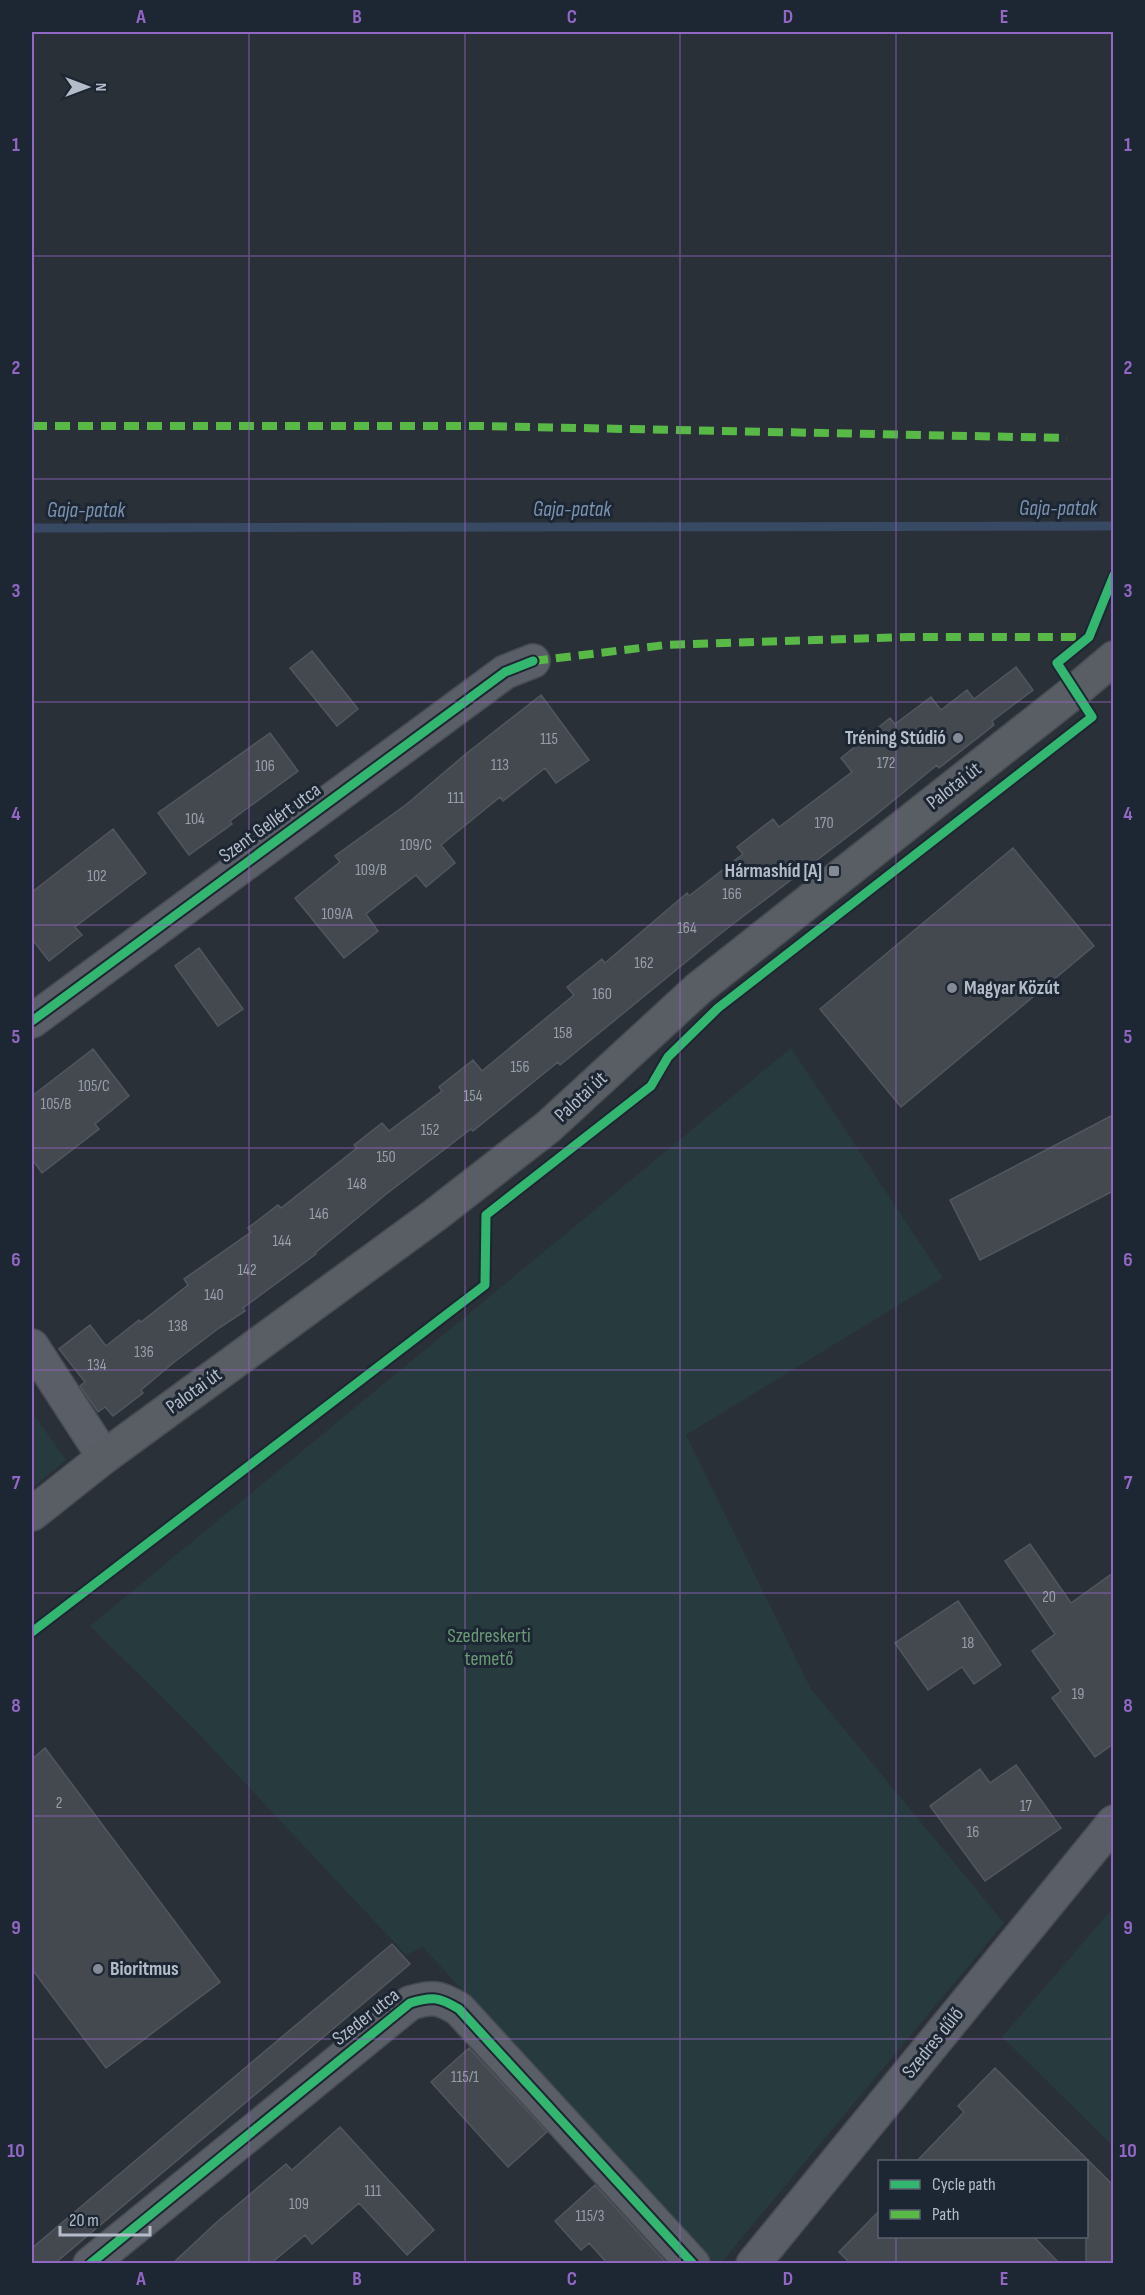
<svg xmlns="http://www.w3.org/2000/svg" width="1145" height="2295" viewBox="0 0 1145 2295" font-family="'Sofia Sans Condensed',sans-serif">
<rect width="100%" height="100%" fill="#2a3038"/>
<path fill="#273a3e" d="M 791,1048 L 943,1278 L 686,1435 L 811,1689 L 1004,1923 L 721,2263 L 712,2263 L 423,1947 L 406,1955 L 197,1732 L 90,1626 Z
M 32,1412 L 66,1460 L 32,1488 Z
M 1113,1908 L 1113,2146 L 1002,2037 Z"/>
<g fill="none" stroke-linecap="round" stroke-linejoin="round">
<path stroke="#384963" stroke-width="9" d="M 32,528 L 1114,526"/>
</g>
<path fill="#444950" stroke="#52575f" stroke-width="1.5" d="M 312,651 L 358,709 L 337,726 L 290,668 Z
M 1016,667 L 1033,690 L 992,721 L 994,725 L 939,768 L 937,765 L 872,818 L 720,934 L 560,1065 L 558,1062 L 473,1131 L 471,1129 L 385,1195 L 315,1253 L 316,1254 L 243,1308 L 245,1311 L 219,1328 L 173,1363 L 141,1390 L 143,1393 L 113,1416 L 105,1407 L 98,1412 L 80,1386 L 85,1382 L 59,1349 L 90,1325 L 106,1346 L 139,1320 L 141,1322 L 188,1285 L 184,1279 L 251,1232 L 248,1228 L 278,1205 L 281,1208 L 357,1148 L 354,1145 L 382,1123 L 389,1131 L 442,1091 L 439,1087 L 473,1060 L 482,1071 L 574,995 L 567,987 L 602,959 L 605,963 L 687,893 L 689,896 L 743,854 L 737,847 L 773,819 L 779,827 L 852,772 L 841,758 L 890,718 L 895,724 L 931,697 L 941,710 L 967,690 L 974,699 Z
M 541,695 L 589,760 L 556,783 L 545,768 L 503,801 L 500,797 L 441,845 L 455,863 L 426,887 L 416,875 L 366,914 L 378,931 L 344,958 L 295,898 L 340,862 L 335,856 L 407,804 L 467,753 Z
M 270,733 L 298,771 L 230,821 L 232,824 L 189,855 L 158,813 Z
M 113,829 L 146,873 L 75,927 L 82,935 L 49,961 L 32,939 L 32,892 Z
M 1013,848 L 1094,946 L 901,1107 L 820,1009 Z
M 199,948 L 243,1009 L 218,1026 L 175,966 Z
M 93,1049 L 129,1096 L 95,1124 L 99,1129 L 42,1173 L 32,1159 L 32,1096 Z
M 1113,1115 L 1113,1191 L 980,1260 L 950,1200 Z
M 1030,1544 L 1071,1603 L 1113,1573 L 1113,1744 L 1095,1757 L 1052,1698 L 1061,1691 L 1032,1651 L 1055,1634 L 1005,1561 Z
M 958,1601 L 1001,1665 L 974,1684 L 962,1667 L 928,1690 L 895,1643 Z
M 45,1748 L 220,1982 L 106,2068 L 32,1969 L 32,1759 Z
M 1016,1765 L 1061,1828 L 985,1881 L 930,1806 L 980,1769 L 990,1783 Z
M 392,1944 L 410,1964 L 54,2264 L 32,2264 L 32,2248 Z
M 469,2048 L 547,2132 L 508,2167 L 431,2082 Z
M 995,2068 L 1113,2185 L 1113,2264 L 1086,2264 L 1086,2162 L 916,2162 L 964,2112 L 958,2106 Z
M 340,2127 L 434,2230 L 407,2255 L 359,2203 L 312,2244 L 305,2235 L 270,2264 L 172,2264 L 218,2221 L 286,2164 L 292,2170 Z
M 595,2185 L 667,2264 L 608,2264 L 589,2243 L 581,2250 L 555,2221 Z
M 879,2211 L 879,2236 L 1033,2236 L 1060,2264 L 851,2264 L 839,2252 Z"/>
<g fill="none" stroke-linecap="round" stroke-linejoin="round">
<g stroke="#484c53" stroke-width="36">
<path id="minor" d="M 32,1021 L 505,672 L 533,661
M 32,1346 L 104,1457
M 90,2264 L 410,2003 C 432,1996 439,1997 459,2009 L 693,2264
M 753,2264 L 1114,1822"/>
</g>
<g stroke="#484c53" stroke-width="36">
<path id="secondary" d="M 32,1514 L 104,1457 L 435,1215 L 548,1127 L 699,988 L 1075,691 L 1114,658"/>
</g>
<use href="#minor" stroke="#5a5e66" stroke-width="33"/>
<use href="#secondary" stroke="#595d64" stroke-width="33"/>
<path stroke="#58b947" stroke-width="8" stroke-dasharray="15 8" stroke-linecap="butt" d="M 32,426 L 481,426 L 1067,438
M 533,661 L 665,645 L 910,637 L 1087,637"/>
<g stroke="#1d2633" stroke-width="13">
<path id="cycleway" d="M 32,1021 L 505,672 L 533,661
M 32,1632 L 485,1285 L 486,1215 L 651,1086 L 668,1057 L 718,1008 L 1092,717 L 1057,663 L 1089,637 L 1114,575
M 90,2264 L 410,2003 C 432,1996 439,1997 459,2009 L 693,2264"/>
</g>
<use href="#cycleway" stroke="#33b770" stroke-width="9"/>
</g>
<path fill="none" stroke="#9266c3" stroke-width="1.5" stroke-opacity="0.55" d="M 249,32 L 249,2264M 465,32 L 465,2264M 680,32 L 680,2264M 896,32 L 896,2162M 32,256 L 1114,256M 32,479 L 1114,479M 32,702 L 1114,702M 32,925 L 1114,925M 32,1148 L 1114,1148M 32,1370 L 1114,1370M 32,1593 L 1114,1593M 32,1816 L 1114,1816M 32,2039 L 1114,2039M 896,2236 L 896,2264"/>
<g fill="#848b96" stroke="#1d2633" stroke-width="2">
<circle cx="958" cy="738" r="6"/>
<rect x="828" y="865" width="12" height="12" rx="3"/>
<circle cx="952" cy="988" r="6"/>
<circle cx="98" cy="1969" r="6"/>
</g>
<g text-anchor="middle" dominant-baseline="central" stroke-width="6" stroke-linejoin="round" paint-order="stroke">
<g font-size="16" fill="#989fab">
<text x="549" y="739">115</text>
<text x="886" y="763">172</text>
<text x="500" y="765">113</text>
<text x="265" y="766">106</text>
<text x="456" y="798">111</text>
<text x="195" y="819">104</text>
<text x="824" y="823">170</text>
<text x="416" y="845">109/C</text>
<text x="371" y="870">109/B</text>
<text x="97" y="876">102</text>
<text x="732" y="894">166</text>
<text x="337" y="914">109/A</text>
<text x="687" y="928">164</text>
<text x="644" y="963">162</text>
<text x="602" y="994">160</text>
<text x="563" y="1033">158</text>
<text x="520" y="1067">156</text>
<text x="94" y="1086">105/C</text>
<text x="473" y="1096">154</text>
<text x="56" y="1104">105/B</text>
<text x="430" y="1130">152</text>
<text x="386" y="1157">150</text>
<text x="357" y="1184">148</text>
<text x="319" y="1214">146</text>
<text x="282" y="1241">144</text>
<text x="247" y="1270">142</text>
<text x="214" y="1295">140</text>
<text x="178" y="1326">138</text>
<text x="144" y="1352">136</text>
<text x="97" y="1365">134</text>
<text x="1049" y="1597">20</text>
<text x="968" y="1643">18</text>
<text x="1078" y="1694">19</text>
<text x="59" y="1803">2</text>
<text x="1026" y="1806">17</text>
<text x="973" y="1832">16</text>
<text x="465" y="2077">115/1</text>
<text x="373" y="2191">111</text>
<text x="299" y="2204">109</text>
<text x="590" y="2216">115/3</text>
</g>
<g font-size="20" font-weight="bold" fill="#b4bcc9" stroke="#1d2633" text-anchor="end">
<text x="946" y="738">Tréning Stúdió</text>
<text x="822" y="871">Hármashíd [A]</text>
<text x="964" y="988" text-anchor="start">Magyar Közút</text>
<text x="110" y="1969" text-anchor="start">Bioritmus</text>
</g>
<g font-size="20" fill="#b4bcc9" stroke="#1d2633">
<text transform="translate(954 786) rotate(-38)">Palotai út</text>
<text transform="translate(270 823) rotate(-36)">Szent Gellért utca</text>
<text transform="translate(581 1097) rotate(-43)">Palotai út</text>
<text transform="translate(194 1391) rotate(-36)">Palotai út</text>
<text transform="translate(366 2017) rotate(-38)">Szeder utca</text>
<text transform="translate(933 2043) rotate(-51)">Szedres dűlő</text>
</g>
<g font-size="20" fill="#6b9a76" stroke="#1d2633">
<text x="489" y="1636">Szedreskerti<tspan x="489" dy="23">temető</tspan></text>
</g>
<g font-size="21" font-style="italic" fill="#7c92b1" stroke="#1d2633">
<text x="1058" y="508">Gaja-patak</text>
<text x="572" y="509">Gaja-patak</text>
<text x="86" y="510">Gaja-patak</text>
</g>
</g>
<rect width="1145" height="2295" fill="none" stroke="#1d2633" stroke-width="66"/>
<rect x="878" y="2160" width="210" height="78" fill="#1d2633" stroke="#59626f" stroke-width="1.5"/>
<rect x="890" y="2180" width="30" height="9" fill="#33b770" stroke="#59626f" stroke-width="1.5"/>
<text x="932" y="2190" font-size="18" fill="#b4bcc9">Cycle path</text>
<rect x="890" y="2210" width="30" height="9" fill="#58b947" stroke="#59626f" stroke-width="1.5"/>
<text x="932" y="2220" font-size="18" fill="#b4bcc9">Path</text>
<g transform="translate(87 87) rotate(90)" stroke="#1d2633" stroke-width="4.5" paint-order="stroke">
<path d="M0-4.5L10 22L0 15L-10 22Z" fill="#b4bcc9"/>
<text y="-9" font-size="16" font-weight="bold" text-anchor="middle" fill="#b4bcc9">N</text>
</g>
<path d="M60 2226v9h90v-9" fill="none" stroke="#b4bcc9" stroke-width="3"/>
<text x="69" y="2226" font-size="18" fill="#b4bcc9" stroke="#1d2633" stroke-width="4.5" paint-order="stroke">20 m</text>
<rect x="33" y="33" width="1079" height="2229" fill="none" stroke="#9266c3" stroke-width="2"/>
<g font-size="20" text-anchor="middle" font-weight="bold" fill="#9266c3">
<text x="141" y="23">A</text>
<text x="357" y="23">B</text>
<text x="572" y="23">C</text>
<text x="788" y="23">D</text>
<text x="1004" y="23">E</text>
<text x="16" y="151">1</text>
<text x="1128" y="151">1</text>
<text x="16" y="374">2</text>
<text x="1128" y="374">2</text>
<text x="16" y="597">3</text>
<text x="1128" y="597">3</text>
<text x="16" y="820">4</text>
<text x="1128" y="820">4</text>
<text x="16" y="1043">5</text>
<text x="1128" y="1043">5</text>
<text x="16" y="1266">6</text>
<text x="1128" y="1266">6</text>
<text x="16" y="1489">7</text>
<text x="1128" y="1489">7</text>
<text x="16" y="1712">8</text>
<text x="1128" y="1712">8</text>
<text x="16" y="1934">9</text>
<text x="1128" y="1934">9</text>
<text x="16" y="2157">10</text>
<text x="1128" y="2157">10</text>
<text x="141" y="2285">A</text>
<text x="357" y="2285">B</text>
<text x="572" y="2285">C</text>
<text x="788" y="2285">D</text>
<text x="1004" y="2285">E</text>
</g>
</svg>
